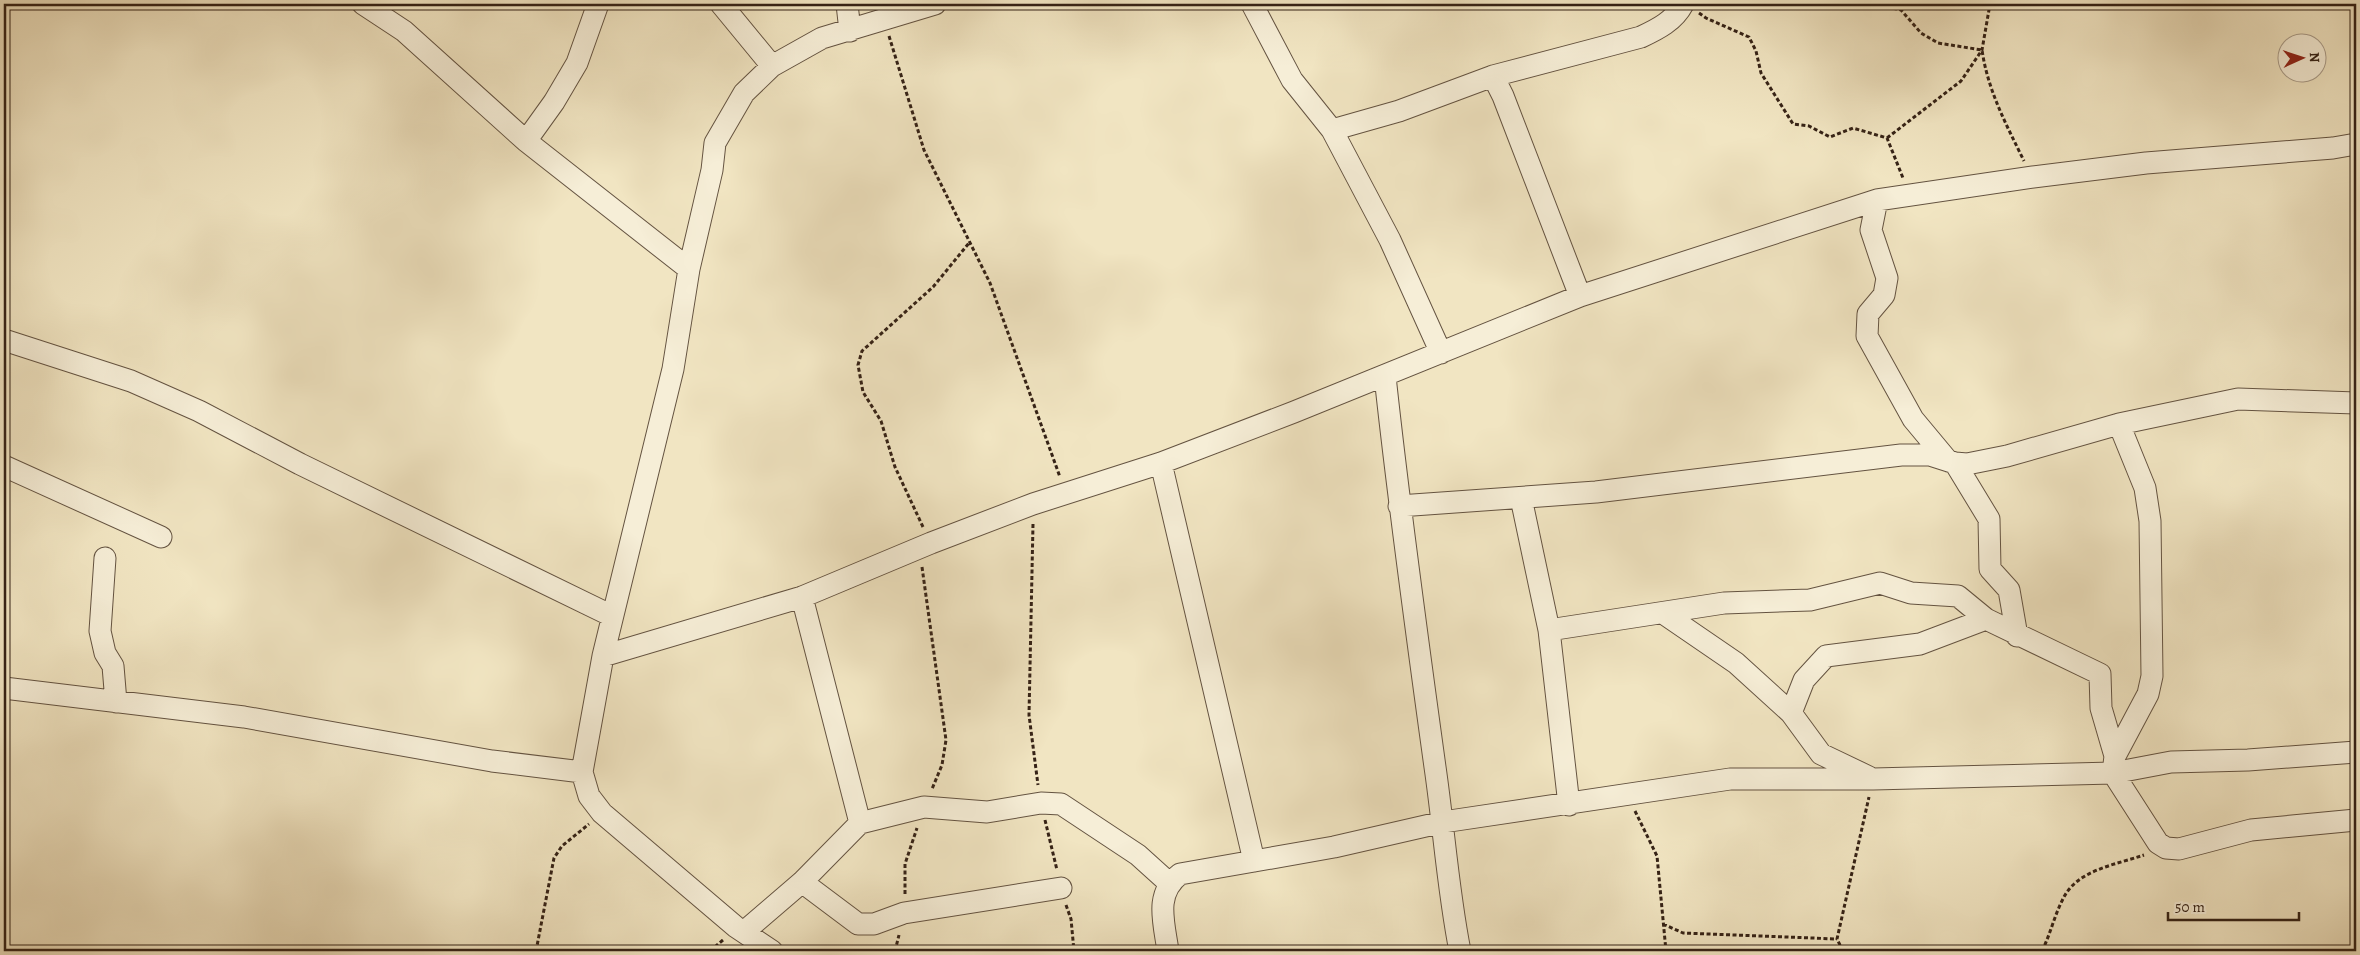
<svg xmlns="http://www.w3.org/2000/svg" width="2360" height="955" viewBox="0 0 2360 955" font-family="Alegreya,serif">
<rect width="100%" height="100%" fill="#f1e5c2"/>
<filter id="stains"><feTurbulence type="fractalNoise" baseFrequency=".004" numOctaves="4"/><feColorMatrix values="0 0 0 0 .2 0 0 0 0 .09 0 0 0 0 .02 0 0 0 .5 -.17"/></filter>
<radialGradient id="worn" r=".72"><stop offset=".6" stop-color="#630" stop-opacity="0"/><stop offset="1" stop-color="#630" stop-opacity=".3"/></radialGradient>
<g fill="none" stroke-linecap="round" stroke-linejoin="round">
<g stroke="#645341" stroke-width="23">
<path id="minor" d="M 363,4 L 404,31 L 526,141 L 689,269
M 721,4 L 772,66
M 847,4 L 850,31
M 1252,4 L 1292,80 L 1332,130 L 1390,240 L 1441,353
M 1493,76 L 1503,96 L 1580,296
M 1332,130 L 1399,111 L 1493,76 L 1641,37 C 1658,29 1674,21 1683,4
M 526,141 L 554,102 L 577,63 L 598,4
M 1877,200 L 1871,230 L 1887,278 L 1884,295 L 1868,314 L 1867,336 L 1913,419 L 1948,461
M 4,340 L 131,381 L 199,411 L 300,464 L 612,616
M 1385,376 C 1399,507 1417,637 1435,767 C 1444,829 1448,891 1460,951
M 1161,463 L 1254,861
M 1955,463 L 1989,519 L 1990,569 L 2009,590 L 2017,636
M 4,466 L 161,537
M 1521,498 L 1549,630 L 1569,805
M 1399,506 L 1596,492 L 1901,455 L 1930,455 L 1955,463 L 1967,464 L 2007,456 L 2119,424 L 2238,399 L 2356,403
M 105,558 L 100,631 L 105,653 L 113,666 L 116,702
M 802,597 L 860,823
M 1663,613 L 1736,663 L 1791,713 L 1821,754 L 1869,777
M 1549,630 L 1724,603 L 1810,600 L 1880,583 L 1911,593 L 1958,596 L 1986,619 L 2100,674 L 2101,708 L 2115,756 L 2113,773 L 2158,843 L 2166,848 L 2179,849 L 2251,830 L 2356,820
M 603,656 L 802,597 L 931,543 L 1033,504 L 1161,463 L 1294,412 L 1580,296 L 1877,200 L 2033,177 L 2146,163 L 2333,148 L 2356,144
M 4,688 L 244,717 L 492,761 L 582,772
M 1791,713 L 1804,680 L 1826,656 L 1920,644 L 1986,619
M 2115,756 L 2148,694 L 2152,676 L 2150,521 L 2145,488 L 2119,424
M 802,882 L 858,924 L 874,924 L 904,913 L 1061,888
M 745,931 L 802,882 L 860,823 L 924,807 L 987,812 L 1041,803 L 1061,804 L 1138,855 L 1169,883
M 772,951 L 736,927 L 602,813 L 589,796 L 582,772 L 603,656 L 673,369 L 689,269 L 712,170 L 715,143 L 744,93 L 772,66 L 822,38 L 935,4
M 1168,951 C 1164,922 1154,894 1180,874 L 1334,847 L 1443,822 L 1730,779 L 1873,779 L 2113,773 L 2171,762 L 2248,760 L 2356,752"/>
</g>
<path stroke="#352216" stroke-width="3" stroke-dasharray="4 2.5" stroke-linecap="butt" d="M 1874,4 L 1901,10 L 1921,33 L 1938,43 L 1982,50 C 1988,91 2006,124 2024,161
M 1699,13 L 1706,18 L 1749,37 L 1756,51 L 1761,73 L 1793,124 L 1809,126 L 1830,137 L 1853,128 L 1887,138 L 1903,178
M 889,36 L 924,150 L 990,283 L 1060,477
M 1887,138 L 1961,81 L 1982,50 L 1990,4
M 1033,524 L 1029,715 L 1038,785
M 923,527 L 895,467 L 881,421 L 863,392 L 858,365 L 862,351 L 933,287 L 969,243
M 922,567 L 946,740 L 942,765 L 932,789
M 1635,811 L 1657,856 L 1666,951
M 1045,820 L 1057,870
M 905,894 L 905,864 L 917,828
M 1066,905 L 1071,919 L 1074,951
M 1663,924 L 1683,933 L 1837,939
M 536,951 L 554,858 L 562,846 L 589,824
M 710,951 L 723,940
M 895,951 L 899,935
M 1843,951 L 1837,939 L 1869,797
M 2042,951 C 2050,935 2054,917 2062,901 C 2075,870 2115,865 2144,855"/>
<use href="#minor" stroke="#f6eed7" stroke-width="21"/>
</g>
<rect width="2360" height="955" fill="none" stroke="#f1e5c2" stroke-width="20"/>
<rect x="5" y="5" width="2350" height="945" fill="none" stroke="#352216" stroke-width="2.5"/>
<rect x="10" y="10" width="2340" height="935" fill="none" stroke="#352216"/>
<g transform="translate(2302 58) rotate(87)"><circle r="24" fill="#f6eed7" stroke="#a99c8a"/>
<path d="M0-4L9 19L0 12L-9 19Z" fill="#8f2418"/>
<text y="-8" font-size="14" font-weight="bold" text-anchor="middle" fill="#352216">N</text>
</g>
<path d="M2168 912v8h131v-8" fill="none" stroke="#352216" stroke-width="2.5"/>
<text x="2175" y="912" font-size="15" fill="#352216" stroke="#f6eed7" stroke-width="4" paint-order="stroke">50 m</text>
<rect width="100%" height="100%" filter="url(#stains)"/>
<rect width="100%" height="100%" fill="url(#worn)"/>
</svg>
